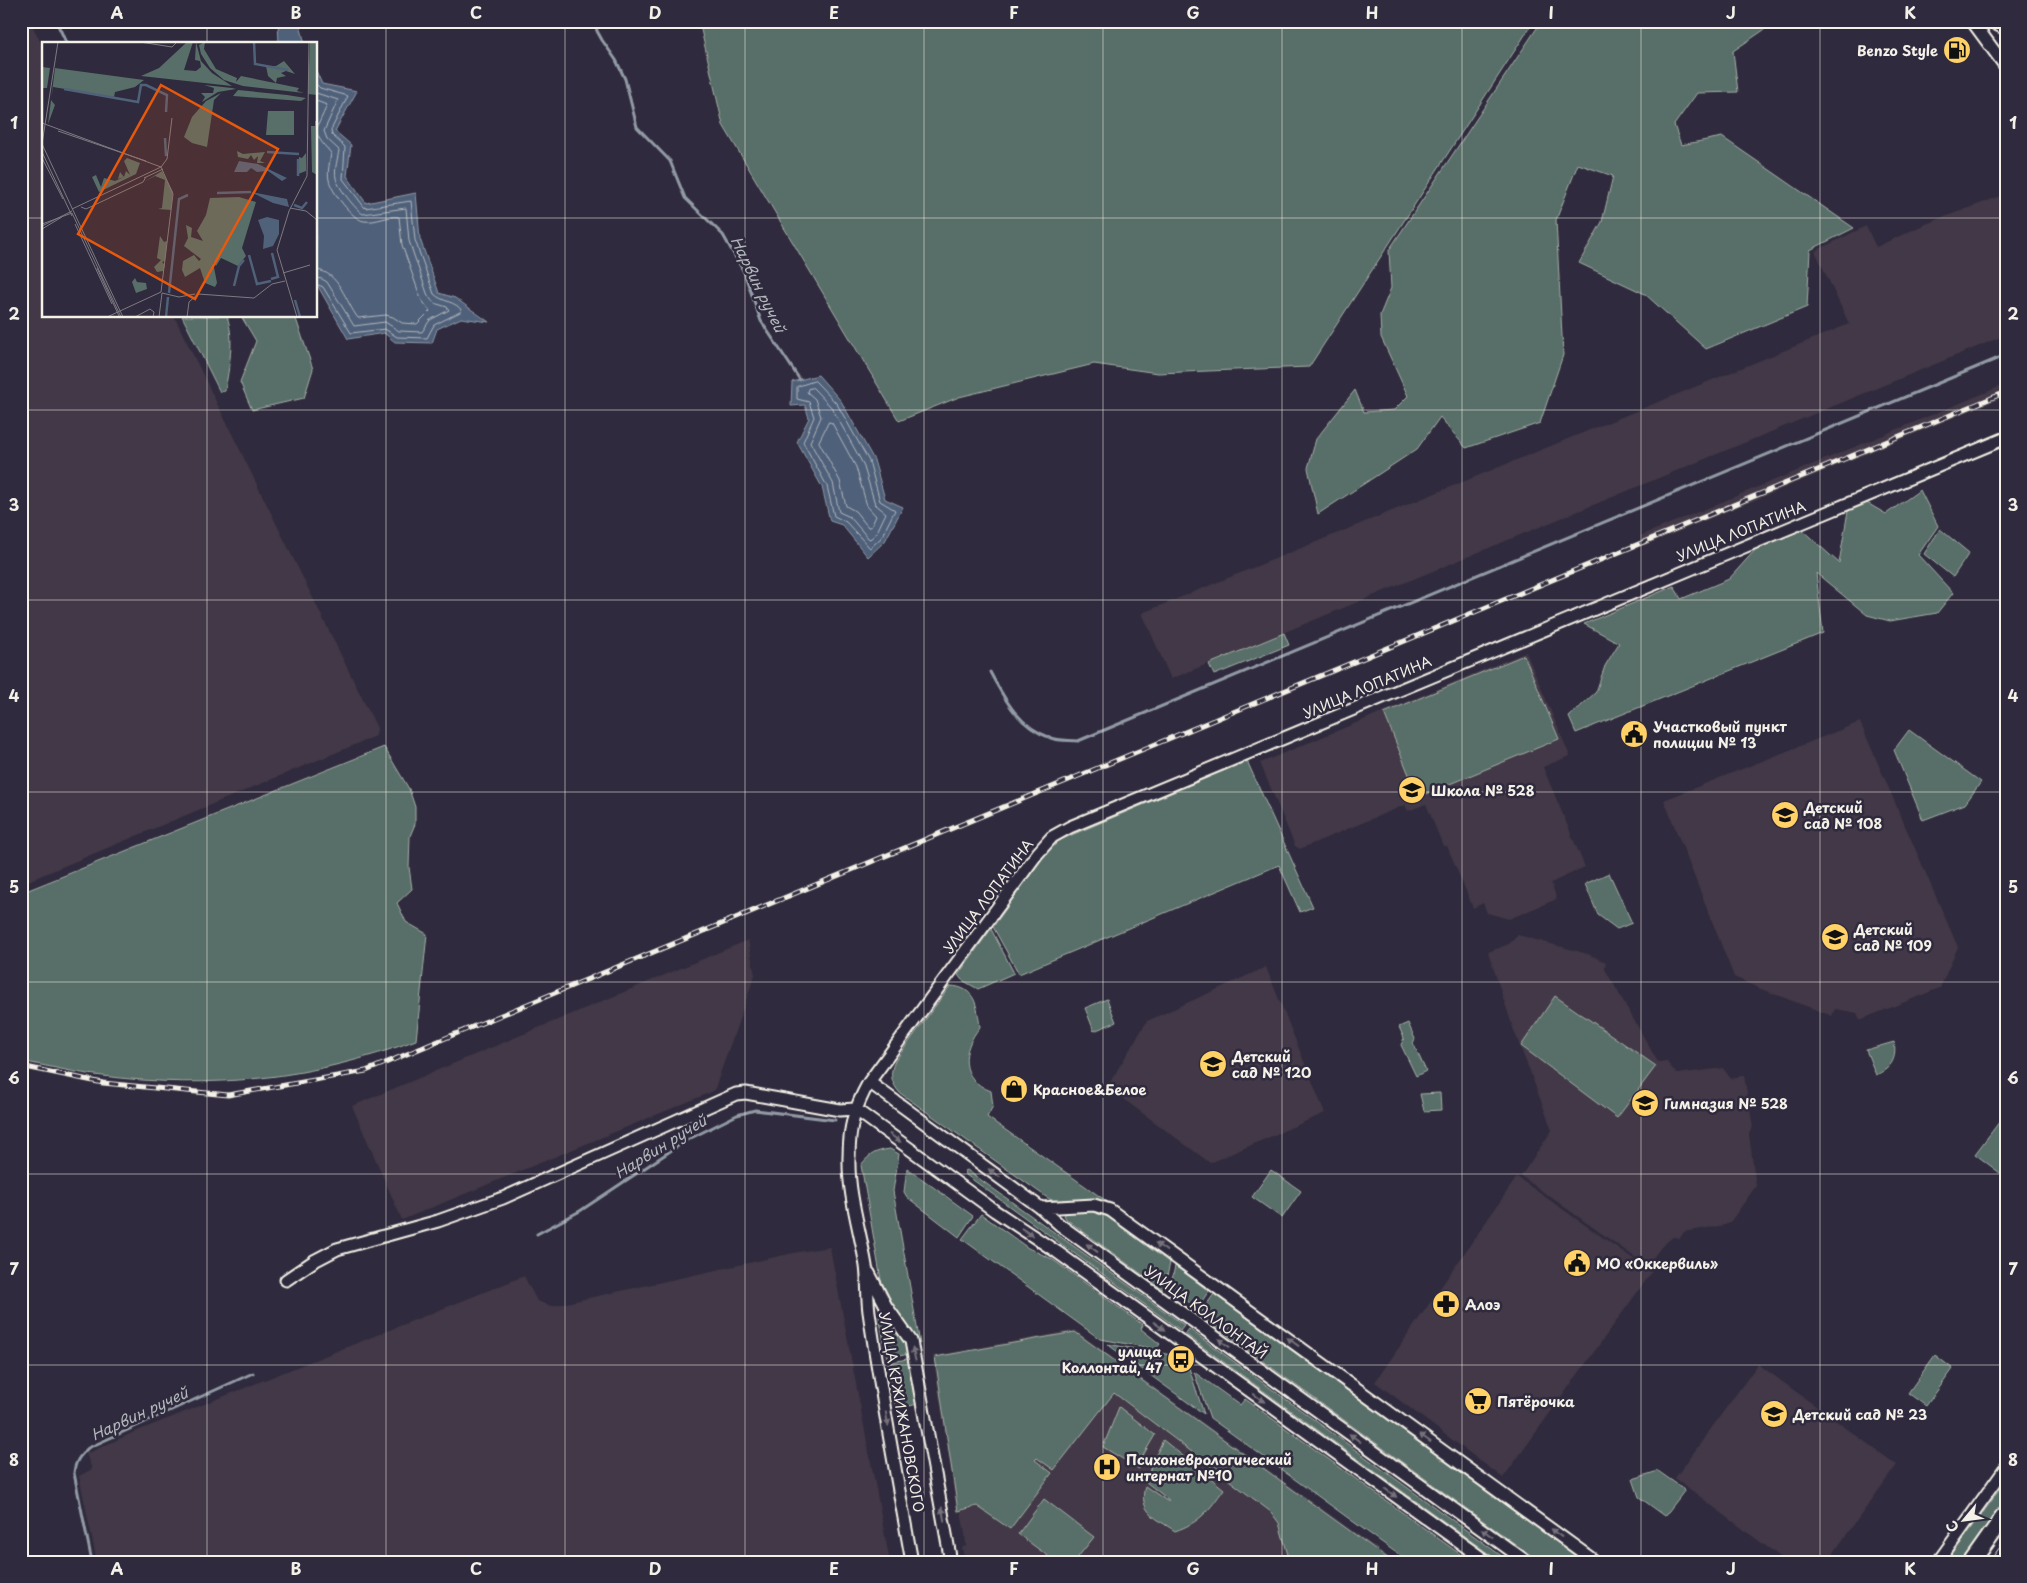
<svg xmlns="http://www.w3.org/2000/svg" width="2027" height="1583" viewBox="0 0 2027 1583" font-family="'Playpen Sans',sans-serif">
<rect width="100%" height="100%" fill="#2f2a3d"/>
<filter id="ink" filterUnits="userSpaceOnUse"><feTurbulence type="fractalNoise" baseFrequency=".02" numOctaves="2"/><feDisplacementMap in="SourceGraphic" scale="10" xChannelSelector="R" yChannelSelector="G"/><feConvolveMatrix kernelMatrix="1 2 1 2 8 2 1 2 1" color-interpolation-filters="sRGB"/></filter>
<g filter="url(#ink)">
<path fill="#423846" d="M 21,21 L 30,21 L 44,49 L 44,316 L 174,316 L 377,728 L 376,736 L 21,884 Z
M 2006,194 L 2006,335 L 1171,679 L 1142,613 L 1849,324 L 1815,251 L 1866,226 L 1876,247 L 1923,225 Z
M 2006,384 L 2006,396 L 1644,546 L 1640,536 Z
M 1526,652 L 1570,756 L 1543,767 L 1585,867 L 1551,883 L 1557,899 L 1509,919 L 1487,913 L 1483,903 L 1473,908 L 1447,846 L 1443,846 L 1426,804 L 1408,811 L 1405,805 L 1300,849 L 1295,846 L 1260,763 Z
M 1860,722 L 1958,947 L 1940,988 L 1860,1020 L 1857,1013 L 1835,1009 L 1832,1016 L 1758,988 L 1734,977 L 1664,800 Z
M 1518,935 L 1588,954 L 1606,962 L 1605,969 L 1658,1062 L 1666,1061 L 1677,1074 L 1723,1068 L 1731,1079 L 1744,1075 L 1753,1127 L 1749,1134 L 1756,1186 L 1731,1221 L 1725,1225 L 1684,1232 L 1680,1238 L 1673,1237 L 1662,1246 L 1647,1266 L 1521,1176 L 1552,1130 L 1513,1028 L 1488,952 L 1509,944 Z
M 748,940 L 755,975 L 714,1091 L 402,1220 L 352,1106 Z
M 1266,967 L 1325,1113 L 1210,1163 L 1107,1087 L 1147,1021 Z
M 1517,1177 L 1652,1272 L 1503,1478 L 1375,1382 Z
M 830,1247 L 890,1562 L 97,1562 L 79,1476 L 92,1469 L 86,1454 L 132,1433 L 524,1276 L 537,1301 L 552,1306 L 798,1252 Z
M 1075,1330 L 1202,1422 L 1396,1562 L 965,1562 L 962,1547 L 966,1546 L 965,1534 L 961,1512 L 957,1513 L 933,1356 Z
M 1758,1364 L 1897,1465 L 1827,1562 L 1787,1562 L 1675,1478 Z"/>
<path fill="#586e68" stroke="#a6b0a8" d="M 699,21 L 1534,21 L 1309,367 L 1158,373 L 1094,364 L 959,397 L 899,421 L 723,125 Z
M 1549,21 L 1777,21 L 1733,51 L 1738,92 L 1697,93 L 1674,125 L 1681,145 L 1722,137 L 1854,228 L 1810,250 L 1807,307 L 1706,349 L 1645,294 L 1579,263 L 1602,222 L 1613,176 L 1578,164 L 1556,220 L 1563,355 L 1540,423 L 1466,448 L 1440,417 L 1417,449 L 1318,514 L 1308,468 L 1316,439 L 1355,390 L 1364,412 L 1394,410 L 1408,396 L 1381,337 L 1380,315 L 1391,288 L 1389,250 L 1539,25 Z
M 182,316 L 227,316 C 235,341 229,366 225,391 L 220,392 Z
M 241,316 L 295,316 L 313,369 L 304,398 L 252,410 L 240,382 L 256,341 Z
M 1920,490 L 1938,526 L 1918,555 L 1953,593 L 1937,613 L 1890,621 L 1867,615 L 1816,573 L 1823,633 L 1576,733 L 1569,717 L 1596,692 L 1605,666 L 1619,643 L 1584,624 L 1674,586 L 1681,599 L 1729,579 L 1756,549 L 1802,530 L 1839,563 L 1848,511 L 1867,503 L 1886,514 Z
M 1940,529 L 1969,553 L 1953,577 L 1924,554 Z
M 1284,633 L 1289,645 L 1214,675 L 1209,664 Z
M 1524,655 L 1559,739 L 1418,797 L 1384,713 Z
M 1909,730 L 1981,782 L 1965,804 L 1923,820 L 1894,750 Z
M 384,747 L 409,789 L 415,807 L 415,824 L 410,836 L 409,867 L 412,889 L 397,903 L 406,922 L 427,934 L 416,1040 C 315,1079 210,1090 103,1076 C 76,1073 48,1066 21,1061 L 21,893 Z
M 1247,761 L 1313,907 L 1300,912 L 1279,865 L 1019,974 L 993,927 L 1048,850 L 1060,840 L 1081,831 Z
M 1609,873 L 1632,923 L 1617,929 L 1598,915 L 1585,884 Z
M 991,929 L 1014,973 L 978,989 L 962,980 L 958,975 Z
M 950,986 C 976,987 977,1006 980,1027 C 961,1050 959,1079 991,1091 L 993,1106 L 987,1117 L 1112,1205 L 1093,1199 L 1060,1201 L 1049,1199 L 900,1093 C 891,1083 889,1074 895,1061 Z
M 1555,996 L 1656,1066 L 1617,1118 L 1521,1046 Z
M 1107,999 L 1116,1022 L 1094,1031 L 1085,1008 Z
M 1408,1023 L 1415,1039 L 1413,1043 L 1426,1071 L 1416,1076 L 1401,1045 L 1404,1038 L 1399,1027 Z
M 1894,1042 C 1897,1058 1892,1068 1876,1075 L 1866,1050 Z
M 1440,1093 L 1441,1110 L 1424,1111 L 1420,1094 Z
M 2000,1121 L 2006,1126 L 2006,1166 L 2000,1173 L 1975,1154 Z
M 890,1149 L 899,1154 L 893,1191 L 920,1344 L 891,1302 L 881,1280 L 861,1165 C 870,1154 875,1151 890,1149 Z
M 907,1168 L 973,1216 L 959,1237 L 907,1197 L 904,1192 Z
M 967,1170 L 1184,1325 L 1180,1330 L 966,1175 L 965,1171 Z
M 1271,1170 L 1301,1191 L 1282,1218 L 1252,1197 Z
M 1086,1210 L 1106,1216 L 1170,1263 L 1165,1285 L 1162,1289 L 1066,1219 L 1064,1215 L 1068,1212 Z
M 981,1214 L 1028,1248 L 1052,1259 L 1143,1325 L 1141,1329 L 1160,1344 L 1156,1349 L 1100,1339 L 962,1239 Z
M 1175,1266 L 1209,1291 L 1197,1308 L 1170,1289 Z
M 1214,1294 L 1584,1562 L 1540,1562 L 1199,1315 Z
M 882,1312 L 885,1313 L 904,1338 L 910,1354 L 887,1358 L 879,1316 Z
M 1189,1329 L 1510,1562 L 1500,1562 L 1185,1334 Z
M 1075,1332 L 1393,1562 L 1290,1562 L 1279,1523 L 1271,1512 L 1114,1393 L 1054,1470 L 1037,1458 L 1035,1460 L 1052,1473 L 1010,1529 L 977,1506 L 958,1511 L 935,1357 Z
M 1107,1344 L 1172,1355 L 1189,1368 L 1204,1414 Z
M 1935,1355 L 1953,1369 L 1926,1406 L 1908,1393 Z
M 911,1358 L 918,1404 L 896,1409 L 888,1363 Z
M 1194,1372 L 1240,1405 L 1245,1399 L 1471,1562 L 1409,1562 L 1210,1418 Z
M 1119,1407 L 1155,1435 L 1142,1457 L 1139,1469 L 1103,1447 Z
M 1163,1440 L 1224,1489 C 1209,1510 1201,1522 1175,1531 C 1156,1518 1138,1512 1145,1486 L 1167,1501 L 1169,1500 L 1146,1482 L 1151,1466 Z
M 1658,1471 L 1685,1490 L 1665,1516 L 1639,1497 L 1633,1479 Z
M 2006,1481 L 2006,1502 L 1962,1562 L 1947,1562 Z
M 1044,1499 L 1094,1537 L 1074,1562 L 1056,1562 L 1018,1534 Z"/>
<path fill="#50617a" stroke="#929ba6" d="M 278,21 L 299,21 L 305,44 L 279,44 Z
M 316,71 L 322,84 L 357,91 L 335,131 L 351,145 L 347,176 L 366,203 L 416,193 L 420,239 L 439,293 L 455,298 L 489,322 L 461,318 L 437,329 L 432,343 L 395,342 L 384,333 L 348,339 L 316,283 Z
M 818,375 L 841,401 L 874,460 L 885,499 L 903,507 L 885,541 L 868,557 L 842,525 L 830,521 L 822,487 L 797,442 L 809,418 L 805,405 L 791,406 L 792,382 Z"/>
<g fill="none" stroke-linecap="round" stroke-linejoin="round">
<path stroke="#b2b7bc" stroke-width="1" d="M 316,84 L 320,88 L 348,96 L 331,130 L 332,135 L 345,147 L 343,179 L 365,208 L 411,201 L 415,240 L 434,294 C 442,302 456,301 462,311 L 434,325 L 427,338 L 397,337 L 385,329 L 351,333 L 323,287 L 316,284
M 316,93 L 338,100 L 324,131 L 327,139 L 339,150 C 338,158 334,169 336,178 C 337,186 356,210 363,214 L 406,208 L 409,241 L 428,296 L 434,303 L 447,307 L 449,310 L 430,320 L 422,332 L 399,331 L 385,322 L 354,326 L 327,282 L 322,279 L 316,278
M 316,101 L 327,105 C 317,131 309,129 331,153 C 330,161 327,172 329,180 C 331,191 353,220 364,221 C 376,223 388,215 399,217 L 402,245 L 421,299 L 430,311 L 417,324 L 402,323 L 393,317 L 386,315 L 358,318 C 346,303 339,271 316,270
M 815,381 L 837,404 L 869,461 L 880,501 L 895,510 L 881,538 L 870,548 L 846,522 L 834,516 L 827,486 L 803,442 L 814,417 L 809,402 L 797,399 L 797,387 Z
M 813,388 L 832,408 L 863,464 L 875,504 L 886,513 L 876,534 L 870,539 L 868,538 L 850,517 L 839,512 L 833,483 L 810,442 L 821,417 L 815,399 L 807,392 L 808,389 Z
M 829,422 L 832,423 L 856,467 L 867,506 L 876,516 L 871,527 L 868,527 L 855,511 L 846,506 L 840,481 L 819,442 Z"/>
<path stroke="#929ba6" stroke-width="3" d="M 56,21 L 67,44
M 595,21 L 597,31 L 602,40 L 616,60 L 625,79 L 637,127 L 670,161 L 685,198 L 723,235 L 744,272 L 761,321 L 800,380
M 990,672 C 1005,700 1019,727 1051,738 C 1059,741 1070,740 1078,741 L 2006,355
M 537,1234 L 580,1211 L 687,1140 L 737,1115 L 755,1110 L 835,1120
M 92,1562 L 74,1473 C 75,1461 80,1456 88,1448 L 253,1373"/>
<g stroke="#f4f1e8" stroke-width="15">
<path id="street" d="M 1972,21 L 2006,67
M 1990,21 L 2006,29
M 869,1082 L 1041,1208 L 1060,1225 L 1527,1562
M 855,1109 L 995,1211 L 1057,1252 L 1487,1562
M 1041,1208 L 1094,1205 L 1110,1210 L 1596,1562
M 869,1273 L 886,1306 L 911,1341 L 951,1562
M 286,1280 L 314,1261 L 337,1249 L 438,1221 L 503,1198 L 736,1094 L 746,1093 L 840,1110 L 855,1109
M 912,1562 C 897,1479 881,1395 869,1312 C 867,1297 868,1281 866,1266 C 860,1230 848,1194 849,1158 C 849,1127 854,1109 869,1082 L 1037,854 L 1052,837 L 1070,827 L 2006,438
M 1938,1562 L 2006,1467"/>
</g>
<g stroke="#f4f1e8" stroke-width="20">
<path id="secondary" d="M 1972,1562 L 2006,1514"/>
</g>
<use href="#street" stroke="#2f2a3d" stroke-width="11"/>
<use href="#secondary" stroke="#2f2a3d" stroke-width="16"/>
<path stroke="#f4f1e8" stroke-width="1" d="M 1989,1562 L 2006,1539"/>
<g stroke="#f4f1e8" stroke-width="5">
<path id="rail" d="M 21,1066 L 103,1083 L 228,1095 L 366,1071 L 2006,392"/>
</g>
<use href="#rail" stroke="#2f2a3d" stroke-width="3" stroke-dasharray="9" stroke-linecap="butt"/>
</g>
<defs><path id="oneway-solid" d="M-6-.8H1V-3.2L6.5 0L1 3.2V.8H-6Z" transform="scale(1.25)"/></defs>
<g fill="#747079">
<use href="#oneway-solid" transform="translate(895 1138) rotate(36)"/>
<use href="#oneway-solid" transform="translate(994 1173) rotate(-144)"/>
<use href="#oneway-solid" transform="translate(1027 1232) rotate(34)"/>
<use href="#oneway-solid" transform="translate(1161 1247) rotate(-144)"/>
<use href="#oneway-solid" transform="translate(1092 1248) rotate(-144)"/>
<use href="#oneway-solid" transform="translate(1159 1326) rotate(36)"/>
<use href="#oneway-solid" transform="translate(1293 1342) rotate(-144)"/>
<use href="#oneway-solid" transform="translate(1224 1343) rotate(-144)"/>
<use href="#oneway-solid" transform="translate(914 1354) rotate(-103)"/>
<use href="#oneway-solid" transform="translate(1259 1398) rotate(36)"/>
<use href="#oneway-solid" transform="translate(887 1419) rotate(80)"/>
<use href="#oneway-solid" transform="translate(1355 1438) rotate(-144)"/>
<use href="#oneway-solid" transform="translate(1425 1438) rotate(-144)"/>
<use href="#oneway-solid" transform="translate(1391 1493) rotate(36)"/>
<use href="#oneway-solid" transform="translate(943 1514) rotate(-100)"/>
<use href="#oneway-solid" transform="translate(1487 1533) rotate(-144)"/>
<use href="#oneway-solid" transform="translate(1556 1533) rotate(-144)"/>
</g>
</g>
<path fill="none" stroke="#f4f1e8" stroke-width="1" stroke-opacity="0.55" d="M 207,21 L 207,44M 386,21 L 386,1562M 565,21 L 565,1562M 745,21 L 745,1562M 924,21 L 924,1562M 1103,21 L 1103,1562M 1282,21 L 1282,1562M 1462,21 L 1462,1562M 1641,21 L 1641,1562M 1820,21 L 1820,1562M 21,218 L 44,218M 316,218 L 2006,218M 207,316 L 207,1562M 21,410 L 2006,410M 21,600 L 2006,600M 21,792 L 2006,792M 21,982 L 2006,982M 21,1174 L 2006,1174M 21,1365 L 2006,1365"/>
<defs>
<g id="fuel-disc" transform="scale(1.4375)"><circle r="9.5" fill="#ffd166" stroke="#2f2a3d"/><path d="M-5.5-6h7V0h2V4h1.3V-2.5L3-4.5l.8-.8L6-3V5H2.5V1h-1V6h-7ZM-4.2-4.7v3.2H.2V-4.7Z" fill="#111"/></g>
<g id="civic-disc" transform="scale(1.4375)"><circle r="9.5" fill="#ffd166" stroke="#2f2a3d"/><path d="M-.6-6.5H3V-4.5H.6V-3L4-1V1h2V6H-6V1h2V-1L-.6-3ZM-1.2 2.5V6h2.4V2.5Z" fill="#111"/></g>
<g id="school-disc" transform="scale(1.4375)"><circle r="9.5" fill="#ffd166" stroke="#2f2a3d"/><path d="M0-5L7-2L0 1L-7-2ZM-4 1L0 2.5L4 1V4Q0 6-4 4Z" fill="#111"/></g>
<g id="shop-disc" transform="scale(1.4375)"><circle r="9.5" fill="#ffd166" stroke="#2f2a3d"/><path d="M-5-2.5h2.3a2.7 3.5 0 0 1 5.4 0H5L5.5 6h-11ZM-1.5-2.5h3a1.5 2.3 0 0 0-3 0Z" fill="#111"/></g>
<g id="pharmacy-disc" transform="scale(1.4375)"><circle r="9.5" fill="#ffd166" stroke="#2f2a3d"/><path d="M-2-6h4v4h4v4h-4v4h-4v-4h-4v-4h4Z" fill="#111"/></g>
<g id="bus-disc" transform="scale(1.4375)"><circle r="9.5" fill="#ffd166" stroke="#2f2a3d"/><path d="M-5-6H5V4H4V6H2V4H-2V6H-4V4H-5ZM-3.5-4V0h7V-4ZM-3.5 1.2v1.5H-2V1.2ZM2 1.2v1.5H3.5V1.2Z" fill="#111"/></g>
<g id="supermarket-disc" transform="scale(1.4375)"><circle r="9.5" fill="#ffd166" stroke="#2f2a3d"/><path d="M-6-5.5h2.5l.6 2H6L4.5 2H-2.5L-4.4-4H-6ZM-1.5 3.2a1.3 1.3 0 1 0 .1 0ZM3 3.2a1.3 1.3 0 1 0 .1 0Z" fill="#111"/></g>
<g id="hospital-disc" transform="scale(1.4375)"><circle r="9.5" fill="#ffd166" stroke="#2f2a3d"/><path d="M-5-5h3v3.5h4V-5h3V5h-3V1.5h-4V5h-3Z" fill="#111"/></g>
</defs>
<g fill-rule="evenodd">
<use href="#fuel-disc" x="1957" y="50"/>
<use href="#civic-disc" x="1634" y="734"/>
<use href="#school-disc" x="1412" y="790"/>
<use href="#school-disc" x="1785" y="815"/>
<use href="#school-disc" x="1835" y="937"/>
<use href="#school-disc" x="1213" y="1064"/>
<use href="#shop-disc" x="1014" y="1089"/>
<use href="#school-disc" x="1645" y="1103"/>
<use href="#civic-disc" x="1577" y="1263"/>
<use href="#pharmacy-disc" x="1446" y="1304"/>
<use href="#bus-disc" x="1181" y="1359"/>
<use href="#supermarket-disc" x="1478" y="1401"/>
<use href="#school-disc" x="1774" y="1414"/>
<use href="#hospital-disc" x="1107" y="1467"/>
</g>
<g text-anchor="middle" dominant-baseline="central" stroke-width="5" stroke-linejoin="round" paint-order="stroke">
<g font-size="14" font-weight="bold" fill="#f4f1e8" stroke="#2f2a3d" text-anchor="start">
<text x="1938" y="50" text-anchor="end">Benzo Style</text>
<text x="1653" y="726">Участковый пункт<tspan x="1653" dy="16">полиции № 13</tspan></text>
<text x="1431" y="790">Школа № 528</text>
<text x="1804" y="807">Детский<tspan x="1804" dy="16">сад № 108</tspan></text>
<text x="1854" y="929">Детский<tspan x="1854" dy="16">сад № 109</tspan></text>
<text x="1232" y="1056">Детский<tspan x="1232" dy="16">сад № 120</tspan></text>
<text x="1033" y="1089">Красное&amp;Белое</text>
<text x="1664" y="1103">Гимназия № 528</text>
<text x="1596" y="1263">МО «Оккервиль»</text>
<text x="1465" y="1304">Алоэ</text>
<text x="1162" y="1351" text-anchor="end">улица<tspan x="1162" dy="16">Коллонтай, 47</tspan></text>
<text x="1497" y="1401">Пятёрочка</text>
<text x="1793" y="1414">Детский сад № 23</text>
<text x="1126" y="1459">Психоневрологический<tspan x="1126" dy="16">интернат №10</tspan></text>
</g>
<g font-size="14" fill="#f4f1e8" stroke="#2f2a3d">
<text transform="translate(1741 531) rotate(-22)">УЛИЦА ЛОПАТИНА</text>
<text transform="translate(1367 687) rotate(-23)">УЛИЦА ЛОПАТИНА</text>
<text transform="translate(988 896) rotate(-53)">УЛИЦА ЛОПАТИНА</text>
<text transform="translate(1206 1312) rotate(36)">УЛИЦА КОЛЛОНТАЙ</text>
<text transform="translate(902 1412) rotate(80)">УЛИЦА КРЖИЖАНОВСКОГО</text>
</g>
<g font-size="15" font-style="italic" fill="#b2b7bc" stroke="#2f2a3d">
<text transform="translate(759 284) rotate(64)">Нарвин ручей</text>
<text transform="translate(660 1146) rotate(-32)">Нарвин ручей</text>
<text transform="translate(139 1413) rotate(-25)">Нарвин ручей</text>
</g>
</g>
<g transform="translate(42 42)">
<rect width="275" height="275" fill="#2f2a3d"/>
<path d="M 145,0 L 151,0 L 142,28 L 154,29 L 159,25 L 158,19 L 153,18 L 154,0 L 159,19 L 170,31 L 190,44 L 99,34 L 117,26 ZM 163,0 L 162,7 L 174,27 L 195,36 L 194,40 L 199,34 L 204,35 L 257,46 L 255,49 L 262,51 L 201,44 L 182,38 L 168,26 L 159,12 L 157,3 ZM 268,0 L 275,0 L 275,53 L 266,52 ZM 242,19 L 253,32 L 244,29 L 239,31 L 244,34 L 235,36 L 234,41 L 226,34 L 224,24 L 234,24 ZM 0,25 L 8,26 L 5,46 L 0,46 ZM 13,26 L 20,27 L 102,38 L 93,45 L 73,50 L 72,55 L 11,45 L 9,58 L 13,63 L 6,82 ZM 162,43 L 190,46 L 194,47 L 176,50 L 160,60 L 163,55 L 159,51 L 171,51 L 172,46 ZM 196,48 L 245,53 L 264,56 L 259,59 L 191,54 ZM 179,51 L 172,58 L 165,105 L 150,101 L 142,95 L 150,75 L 164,59 ZM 226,69 L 252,69 L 252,93 L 224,93 ZM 273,79 L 275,79 L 275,133 L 270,130 L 269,84 L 273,84 ZM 195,109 L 201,112 L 223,110 L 218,119 L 223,121 L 215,121 L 216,114 L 212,118 L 209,113 L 206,117 L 196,115 ZM 264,111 L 264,129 L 256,132 L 257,115 L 260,116 ZM 85,116 L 98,121 L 94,132 L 57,150 L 50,135 L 54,133 L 59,145 L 62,136 L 73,139 L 82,135 L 76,137 L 78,130 L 82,135 L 84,129 L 88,133 L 82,119 ZM 120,129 L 131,150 L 129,168 L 116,167 L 120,166 L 123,138 L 113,134 L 102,140 ZM 197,155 L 214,160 L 200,206 L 204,214 L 196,224 L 179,216 L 174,224 L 171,220 L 175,241 L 173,245 L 163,241 L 158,226 L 143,235 L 140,228 L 141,219 L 152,213 L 157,219 L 159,217 L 142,204 L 146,196 L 144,183 L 150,186 L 149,195 L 161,199 L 155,189 L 164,173 L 168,156 ZM 118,194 L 122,200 L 125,199 L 123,219 L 120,220 L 123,223 L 121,229 L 115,230 L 112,225 L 119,218 L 115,216 ZM 93,236 L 95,240 L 104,241 L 105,247 L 94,251 L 90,240 Z" fill="#586e68"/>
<path d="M 197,119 L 216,122 L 245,136 L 240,139 L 226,129 L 215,130 L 209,126 L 205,130 L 192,130 ZM 209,150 L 245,157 L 247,165 L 231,161 ZM 225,175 L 237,178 L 237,192 L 231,204 L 221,207 L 222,194 L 216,178 Z" fill="#50617a"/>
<path fill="none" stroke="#50617a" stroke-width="2.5" d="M 212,0 L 213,22 L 246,28M 22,47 L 96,60 L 99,43 L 104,43 L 125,53 L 124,70M 123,96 L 124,114M 225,110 L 257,112M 256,117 L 256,134M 175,151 L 209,150M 252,163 L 260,166 L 265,160M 207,213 L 215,242 L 229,239M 229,237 L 236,235 L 230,211M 192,244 L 197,224 L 202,218M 127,251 L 137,157 L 146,153M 253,258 L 258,275M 124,275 L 126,255"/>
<path fill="none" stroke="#7e7a81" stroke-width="1" d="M 98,0 L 130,5 L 135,0M 0,81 L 119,125 L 131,152 L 119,250M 16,89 L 104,119M 0,102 L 81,275M 0,102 L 16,0M 0,110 L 30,174M 0,116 L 21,157M 102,136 L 121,127M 39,165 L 44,167 L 101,140 L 104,135M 248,166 L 264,169 L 275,178M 30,167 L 119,125 L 125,117 L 130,76M 0,182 L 30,171 L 79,275M 33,182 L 70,262M 0,184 L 30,169M 0,187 L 20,175M 55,226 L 77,274M 241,231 L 268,223M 120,251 L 137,255 L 153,252M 65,275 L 119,250M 93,275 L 108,267 L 112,270 L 111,275M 117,275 L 120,251M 145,275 L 147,260 L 156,252 L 212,256 L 230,242 L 243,239M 255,275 L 235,208 L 247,169 L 265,134 L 267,0"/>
<path fill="#e8590c" fill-opacity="0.15" stroke="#e8590c" stroke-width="2.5" d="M 119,43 L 236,107 L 153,257 L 36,192 Z"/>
<rect width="275" height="275" fill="none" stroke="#f4f1e8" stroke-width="2.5"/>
</g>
<rect width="2027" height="1583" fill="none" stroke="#2f2a3d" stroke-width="55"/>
<g transform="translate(1964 1520) rotate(241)" stroke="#2f2a3d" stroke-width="4" paint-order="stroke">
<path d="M0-4L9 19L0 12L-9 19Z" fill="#f4f1e8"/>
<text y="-8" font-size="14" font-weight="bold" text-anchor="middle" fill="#f4f1e8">С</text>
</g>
<rect x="28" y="28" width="1972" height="1528" fill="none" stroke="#f4f1e8" stroke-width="2"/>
<g font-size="16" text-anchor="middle" font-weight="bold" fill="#f4f1e8">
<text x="117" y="19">A</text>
<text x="296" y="19">B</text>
<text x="476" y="19">C</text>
<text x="655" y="19">D</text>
<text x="834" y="19">E</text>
<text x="1014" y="19">F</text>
<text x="1193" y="19">G</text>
<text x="1372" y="19">H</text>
<text x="1551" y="19">I</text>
<text x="1731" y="19">J</text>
<text x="1910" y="19">K</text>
<text x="14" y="129">1</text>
<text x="2013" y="129">1</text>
<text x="14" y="320">2</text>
<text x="2013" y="320">2</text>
<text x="14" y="511">3</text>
<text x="2013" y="511">3</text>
<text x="14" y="702">4</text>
<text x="2013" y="702">4</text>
<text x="14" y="893">5</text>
<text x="2013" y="893">5</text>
<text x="14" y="1084">6</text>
<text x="2013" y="1084">6</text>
<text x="14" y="1275">7</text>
<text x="2013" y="1275">7</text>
<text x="14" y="1466">8</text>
<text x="2013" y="1466">8</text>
<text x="117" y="1575">A</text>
<text x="296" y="1575">B</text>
<text x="476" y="1575">C</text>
<text x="655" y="1575">D</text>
<text x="834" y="1575">E</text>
<text x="1014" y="1575">F</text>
<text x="1193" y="1575">G</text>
<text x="1372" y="1575">H</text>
<text x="1551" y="1575">I</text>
<text x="1731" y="1575">J</text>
<text x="1910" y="1575">K</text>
</g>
</svg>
